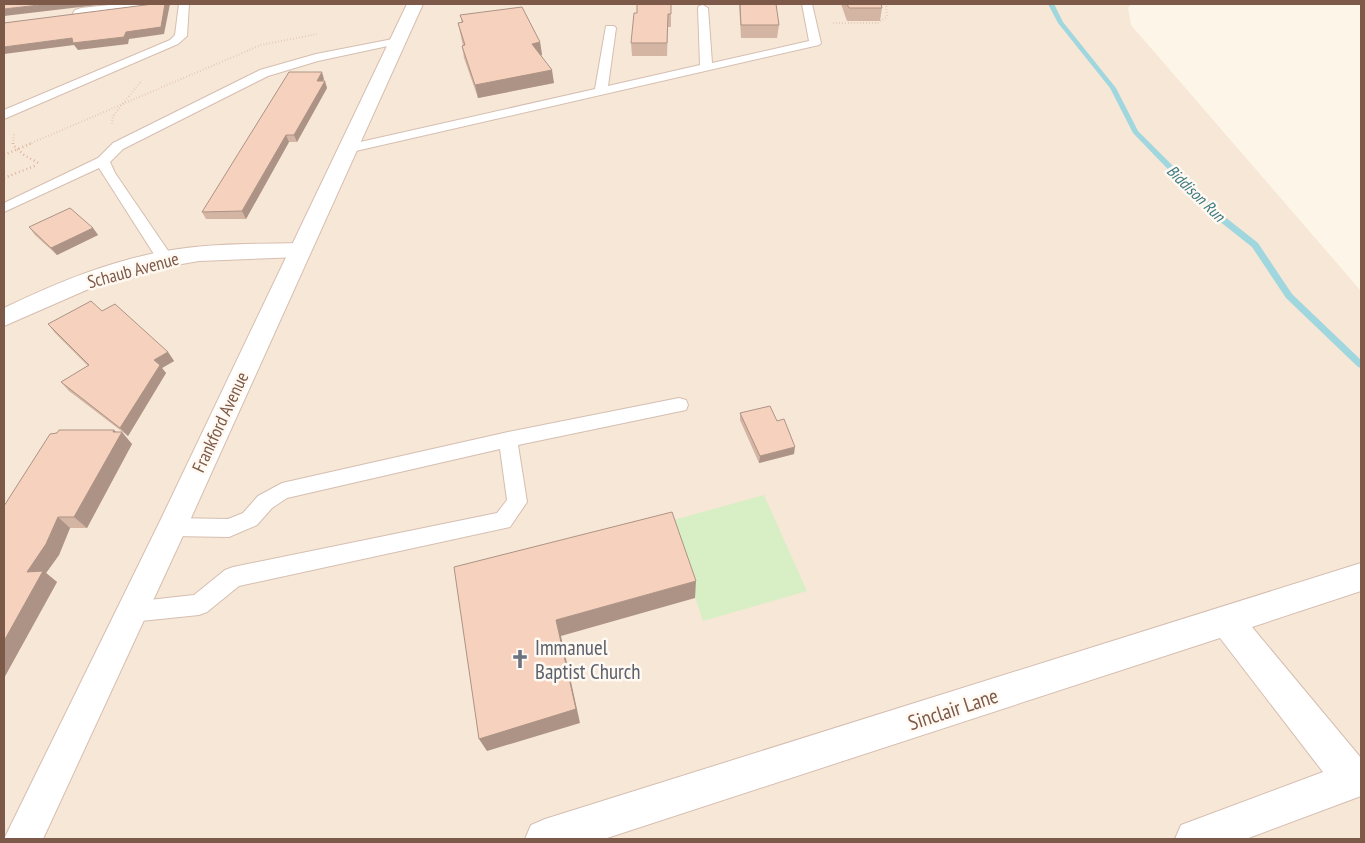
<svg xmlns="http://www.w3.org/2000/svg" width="1365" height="843" viewBox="0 0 1365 843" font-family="'PT Sans Narrow',sans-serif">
<rect width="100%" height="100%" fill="#fef5e9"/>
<path fill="#f7e7d7" d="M 4,4 L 1131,4 L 1128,8 L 1131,25 L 1361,291 L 1361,839 L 4,839 Z"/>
<path fill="#d8eec5" d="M 764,495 L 807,591 L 703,621 L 670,521 Z"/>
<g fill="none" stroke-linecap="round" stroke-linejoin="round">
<path fill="#a0d7de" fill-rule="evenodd" d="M 1048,4 L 1054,4 L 1063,22 L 1116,88 L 1138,131 L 1220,213 L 1258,243 L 1292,294 L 1361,360 L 1361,368 L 1358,367 L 1286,298 L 1252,247 L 1214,217 L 1133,133 L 1110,88 L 1058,23 Z"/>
<g stroke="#d5beb0" stroke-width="2">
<path id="service" d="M 179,4 L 189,4 L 187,36 L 178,44 L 4,119 L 4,110 L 170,40 L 175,35 Z
M 802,4 L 812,4 L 821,43 L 819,45 L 347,153 L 340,149 L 347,145 L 595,89 L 606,26 L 614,26 L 616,28 L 608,86 L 700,65 L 698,8 L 699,6 L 703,5 L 708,8 L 712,63 L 809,41 Z
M 398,38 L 404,41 L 402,43 L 318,61 L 268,76 L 123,149 L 110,162 L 115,173 L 173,258 L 171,262 L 159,262 L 99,168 L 4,212 L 4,203 L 98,158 L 113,143 L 260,70 L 316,54 Z
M 679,398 L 686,400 L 688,405 L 686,410 L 518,445 L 527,502 L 510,527 L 239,586 L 207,612 L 199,615 L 131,622 L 123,619 L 120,612 L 123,605 L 131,602 L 194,595 L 225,570 L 233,567 L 497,513 L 507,500 L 500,449 L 287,498 L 272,508 L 257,525 L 229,537 L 172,536 L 165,533 L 162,527 L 165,521 L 172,518 L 228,519 L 243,513 L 258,496 L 282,483 L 508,432 Z"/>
</g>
<g stroke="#d5beb0" stroke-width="2">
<path id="minor" d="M 119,4 L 164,4 L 162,7 L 156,9 L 81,18 L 75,16 L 73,13 L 75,10 L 81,8 Z
M 300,243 L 308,245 L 311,250 L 308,255 L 300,257 L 199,261 L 147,270 L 91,288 L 4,326 L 4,308 C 56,283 109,261 166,251 C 210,243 255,244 300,243 Z"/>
</g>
<g stroke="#d5beb0" stroke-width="2">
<path id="tertiary" d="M 407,4 L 423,4 L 187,527 L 43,839 L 4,839 L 161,519 Z
M 1361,563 L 1361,591 L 1252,627 L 1361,758 L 1361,796 L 1246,839 L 1175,839 L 1181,825 L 1323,772 L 1220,638 L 604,839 L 525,839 L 531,825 L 545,819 Z"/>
</g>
<path stroke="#ddb5a0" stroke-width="2" stroke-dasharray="0.5 2.5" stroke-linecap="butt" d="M 833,23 L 878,23 L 887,17 L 886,4
M 112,124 L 113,116 L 142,80
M 13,144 L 14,134
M 29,144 L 261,45 L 317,34"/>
<path stroke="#ddb5a0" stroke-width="2.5" stroke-dasharray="1 3" stroke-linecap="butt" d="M 13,143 L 13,145 L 24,155 L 40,164
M 4,155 L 32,143
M 4,178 L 37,165"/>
<use href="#service" fill="#fff" fill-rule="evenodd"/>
<use href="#minor" fill="#fff" fill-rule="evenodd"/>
<use href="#tertiary" fill="#fff" fill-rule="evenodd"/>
</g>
<path fill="#d4b5a3" d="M 671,4 L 671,27 L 668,27 L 667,56 L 632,56 L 631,43 Z
M 739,4 L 776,4 L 779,25 L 777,38 L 741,38 Z
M 841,4 L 881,4 L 882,8 L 880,21 L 847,21 Z
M 460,15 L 540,42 L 542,55 L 541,55 L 554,83 L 478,98 L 464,58 L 462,46 L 463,46 L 458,23 L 462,23 Z
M 324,79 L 323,81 L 327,88 L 297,142 L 289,142 L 246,219 L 206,219 L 202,212 Z
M 29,227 L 93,228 L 98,235 L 57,255 L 35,235 Z
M 102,311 L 168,352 L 174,361 L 162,368 L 166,373 L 128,436 L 69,391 L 61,382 L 88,366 L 55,333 L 48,324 Z
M 740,413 L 777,421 L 794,454 L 759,463 L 740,420 Z
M 114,430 L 132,444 L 87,528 L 70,528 L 59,555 L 46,573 L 57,582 L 4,678 L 4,506 Z"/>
<path fill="#ac9385" d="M 48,4 L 106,4 L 4,16 L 4,9 Z
M 165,4 L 170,4 L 164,34 L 129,39 L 128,44 L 78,50 L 74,45 L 4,54 L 4,47 L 72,38 L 126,32 Z
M 540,42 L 542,55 L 534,56 L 532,44 Z
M 552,70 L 554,83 L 478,98 L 475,85 Z
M 322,72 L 324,79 L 320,88 L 317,81 Z
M 325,81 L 327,88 L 297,142 L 294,135 Z
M 286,135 L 289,142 L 246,219 L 242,211 Z
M 93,228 L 98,235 L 57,255 L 51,248 Z
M 168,352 L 174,361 L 162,368 L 166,373 L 128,436 L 120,428 L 154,360 Z
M 114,430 L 120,436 L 122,432 L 132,444 L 87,528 L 74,517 Z
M 795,447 L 794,454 L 759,463 L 760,456 Z
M 58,517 L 70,528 L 59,555 L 46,573 L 57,582 L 4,678 L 4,641 L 27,572 Z
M 696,581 L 695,598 L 561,636 L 580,723 L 487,751 L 479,739 L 556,620 Z"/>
<path fill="#f6d2be" stroke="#ac9385" d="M 4,4 L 48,4 L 4,9 Z
M 153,4 L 165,4 L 161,27 L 126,32 L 124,37 L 73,43 L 72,38 L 4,47 L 4,23 Z
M 637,4 L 671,4 L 671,14 L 668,14 L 667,43 L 631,43 L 634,13 L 637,13 Z
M 740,4 L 776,4 L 779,25 L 741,25 Z
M 847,4 L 881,4 L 882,8 L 849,8 Z
M 522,7 L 540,42 L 532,44 L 552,70 L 475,85 L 462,46 L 465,45 L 458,23 L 463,22 L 460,15 Z
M 289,72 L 322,72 L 317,81 L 325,81 L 294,135 L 286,135 L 242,211 L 202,212 Z
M 70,208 L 93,228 L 51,248 L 29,227 Z
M 91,301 L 102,311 L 115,304 L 168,352 L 154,360 L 160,365 L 120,428 L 61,382 L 89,365 L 48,324 Z
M 770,406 L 777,421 L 784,419 L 795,447 L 760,456 L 740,413 Z
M 59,430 L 114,430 L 113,432 L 122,432 L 74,517 L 58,517 L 46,544 L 27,572 L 43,571 L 4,641 L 4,506 L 50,434 L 57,433 Z
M 672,512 L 696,581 L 556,620 L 576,709 L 479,739 L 454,567 Z"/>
<defs>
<g id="church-bare" transform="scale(1.5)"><path d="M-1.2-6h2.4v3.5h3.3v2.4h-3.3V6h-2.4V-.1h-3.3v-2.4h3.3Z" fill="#6b7280" stroke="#fff9f2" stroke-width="2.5" paint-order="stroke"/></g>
</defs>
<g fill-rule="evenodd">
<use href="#church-bare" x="520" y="659"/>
</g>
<g text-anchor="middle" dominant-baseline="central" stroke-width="5" stroke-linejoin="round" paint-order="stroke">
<g font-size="16" font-style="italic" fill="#3a7a82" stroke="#fff9f2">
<text transform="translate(1196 193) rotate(44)">Biddison Run</text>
</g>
<g font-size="18" fill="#7d5949" stroke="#fff9f2">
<text transform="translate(133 270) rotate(-15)">Schaub Avenue</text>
<text transform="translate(220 422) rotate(-65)">Frankford Avenue</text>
</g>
<g font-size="21" fill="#5b616d" stroke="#fff9f2" text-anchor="start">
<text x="535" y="647">Immanuel<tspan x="535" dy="24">Baptist Church</tspan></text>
</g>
<g font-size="21" fill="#7d5949" stroke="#fff9f2">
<text transform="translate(953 709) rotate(-18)">Sinclair Lane</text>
</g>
</g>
<rect width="1365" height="843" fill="none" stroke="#7d5949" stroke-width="10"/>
</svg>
